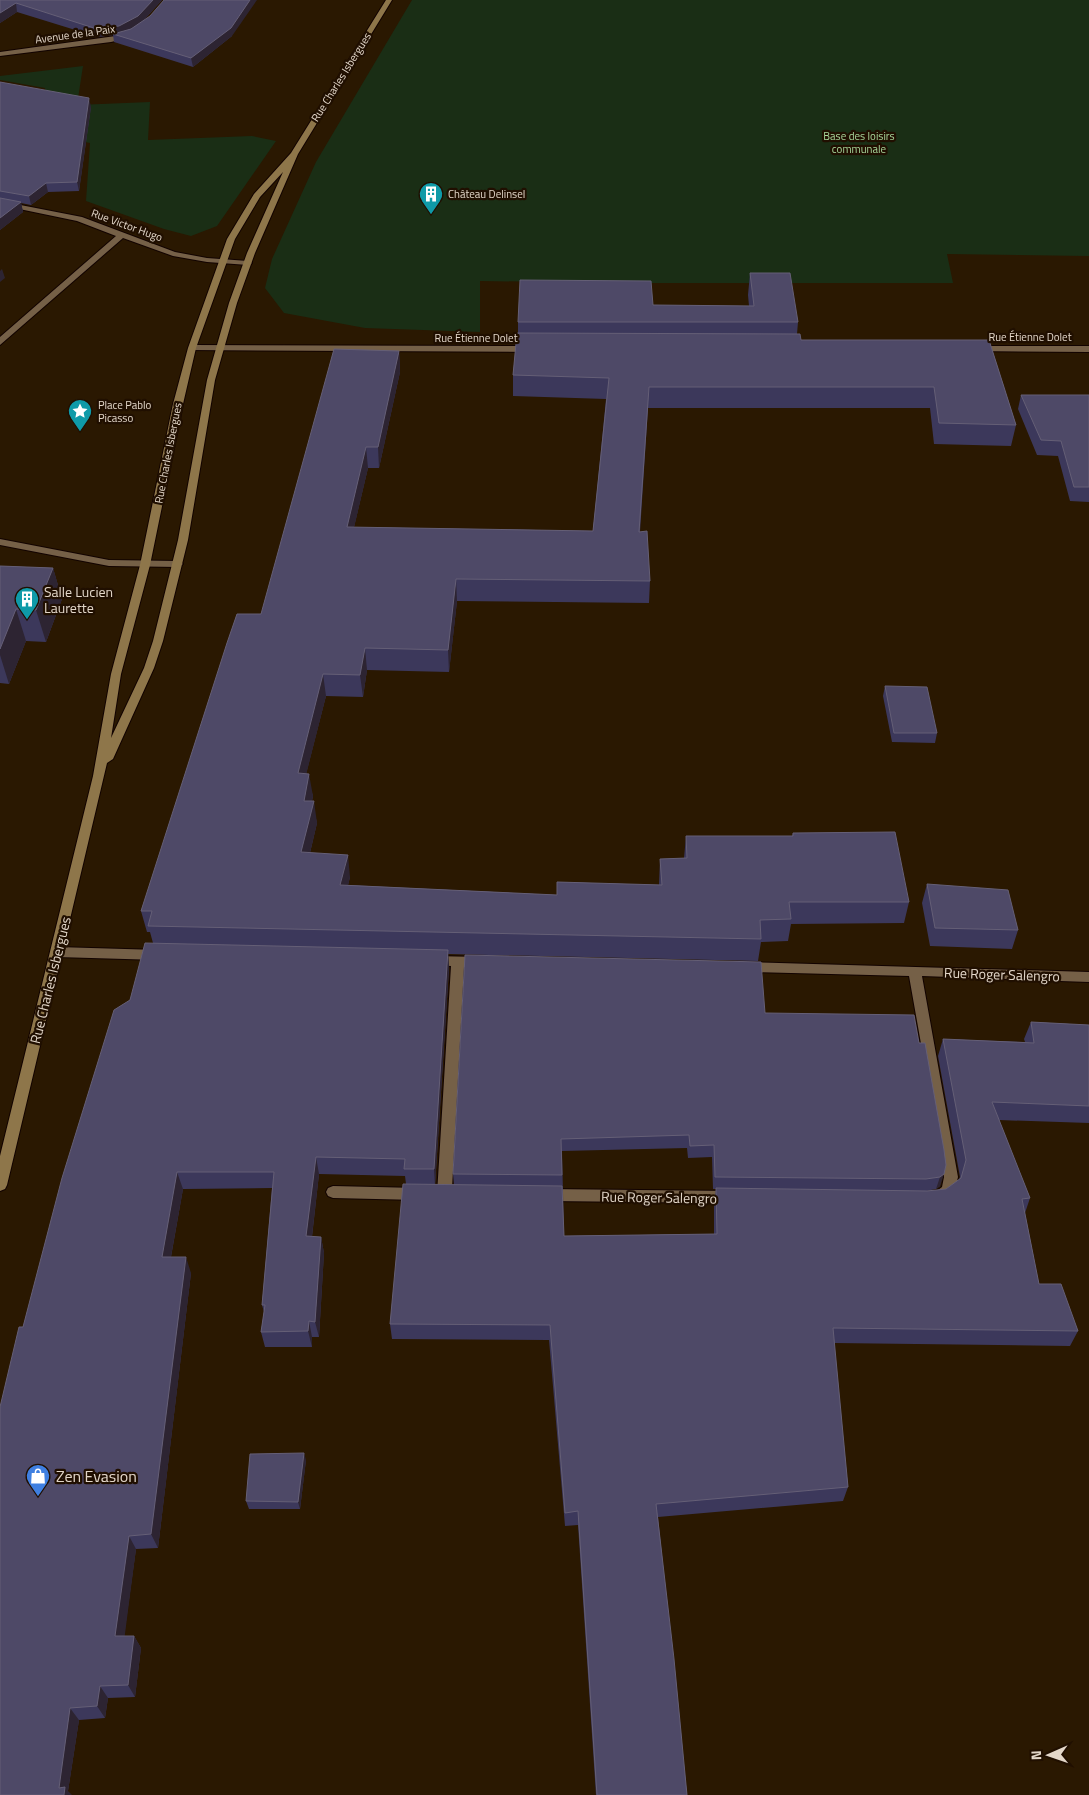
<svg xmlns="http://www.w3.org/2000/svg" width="1089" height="1795" viewBox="0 0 1089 1795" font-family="'Titillium Web',sans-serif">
<rect width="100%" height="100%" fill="#2a1801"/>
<path fill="#1a2e15" d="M 412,0 L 1089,0 L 1089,256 L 947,254 L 953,283 L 632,283 L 480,281 L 480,332 L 365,328 L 284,313 L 265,288 L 272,259 L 316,162 Z
M 83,66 L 77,105 L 150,102 L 148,140 L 252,136 L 276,141 L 217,226 L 191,236 L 164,229 L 86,201 L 90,143 L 19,129 L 48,107 L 45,88 L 0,80 L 0,76 Z"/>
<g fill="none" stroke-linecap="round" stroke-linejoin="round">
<g stroke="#120300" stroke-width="2">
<path id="minor" d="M 130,34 L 132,35 L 132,37 L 111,42 L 0,56 L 0,52 Z
M 0,201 L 82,217 L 175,252 L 207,258 L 248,261 L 252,263 L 248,265 L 207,262 L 173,256 L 123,238 L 0,345 L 0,337 L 116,236 L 77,221 L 0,205 Z
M 192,345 L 532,346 L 536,349 L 532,352 L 189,350 L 189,346 Z
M 974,346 L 1089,346 L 1089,352 L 971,351 L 970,349 Z
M 0,539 L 109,560 L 178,561 L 183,564 L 178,567 L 109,566 L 0,545 Z
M 57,947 L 159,950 L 164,952 L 165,955 L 164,958 L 159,960 L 57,957 L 52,955 L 51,952 L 52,949 Z
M 432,956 L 482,957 L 487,958 L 488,962 L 487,966 L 464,967 L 452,1189 L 457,1191 L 459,1195 L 457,1199 L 452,1201 L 439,1198 L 437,1194 L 451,966 L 427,965 L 426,961 L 427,957 Z
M 747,962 L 1089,972 L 1089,982 L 922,976 L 958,1177 L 954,1194 L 939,1203 L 934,1201 L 932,1197 L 934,1193 L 942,1187 L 944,1177 L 942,1162 L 909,976 L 747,972 L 742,971 L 741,967 L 742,963 Z
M 333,1186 L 418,1188 L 423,1190 L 425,1194 L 423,1198 L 418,1200 L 333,1198 L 328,1196 L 326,1192 L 328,1188 Z
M 547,1189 L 732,1191 L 737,1193 L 739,1197 L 737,1201 L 732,1203 L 547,1201 L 542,1199 L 540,1195 L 542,1191 Z"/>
</g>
<g stroke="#120300" stroke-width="2">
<path id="secondary" d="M 386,0 L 392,0 L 298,154 L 255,253 L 237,303 L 215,380 L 188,540 L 163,641 L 154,668 L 113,759 L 107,763 L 7,1185 L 5,1189 L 0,1191 L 0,1156 L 93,776 L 111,674 L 140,565 L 173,404 L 188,348 L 227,239 L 254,194 L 291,153 ZM 283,172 L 247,253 L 229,303 L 207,380 L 178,540 L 153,641 L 144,668 L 111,738 L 121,674 L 150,565 L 183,404 L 196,348 L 235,239 L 260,197 Z"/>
</g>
<use href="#minor" fill="#756047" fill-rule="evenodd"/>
<use href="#secondary" fill="#8e764a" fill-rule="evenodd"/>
</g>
<path fill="#3c385b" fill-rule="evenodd" d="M 0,0 L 162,0 L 143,21 L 232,36 L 193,67 L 114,42 L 113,35 L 98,37 L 17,12 L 0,23 Z
M 0,82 L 91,107 L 79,191 L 48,192 L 31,205 L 21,203 L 23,212 L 0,230 Z
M 750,273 L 798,322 L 797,334 L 801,340 L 989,340 L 1016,425 L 1011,446 L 934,444 L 930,408 L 648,408 L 640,532 L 650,581 L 649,603 L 457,601 L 449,672 L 367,670 L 363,697 L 326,696 L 306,774 L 313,796 L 312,801 L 317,823 L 310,853 L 350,877 L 348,885 L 557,895 L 557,882 L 659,885 L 660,859 L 684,858 L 686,836 L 792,836 L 793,833 L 909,902 L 904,923 L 791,924 L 788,941 L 761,942 L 758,961 L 448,954 L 449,968 L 435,1185 L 454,1185 L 453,1174 L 765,1013 L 919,1043 L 944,1150 L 940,1186 L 936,1189 L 926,1191 L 946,1189 L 959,1180 L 960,1177 L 938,1056 L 943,1039 L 1025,1042 L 1024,1039 L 1031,1022 L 1089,1025 L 1089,1123 L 999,1120 L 1030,1198 L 1025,1213 L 1039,1284 L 1078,1331 L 1070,1346 L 834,1343 L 848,1487 L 843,1501 L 658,1517 L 687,1795 L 596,1795 L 578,1525 L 565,1526 L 549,1340 L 392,1339 L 390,1324 L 406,1184 L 405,1176 L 319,1174 L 312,1237 L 321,1237 L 324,1253 L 319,1337 L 312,1337 L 312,1347 L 265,1347 L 261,1332 L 264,1312 L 262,1305 L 272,1188 L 183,1189 L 171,1257 L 191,1273 L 158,1548 L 136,1549 L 124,1636 L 134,1636 L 141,1648 L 135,1697 L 108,1698 L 105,1718 L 79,1720 L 68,1791 L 0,1795 L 23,1327 L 130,1000 L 153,943 L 150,932 L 147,932 L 141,911 L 261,614 L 399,351 L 400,372 L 379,468 L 368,468 L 354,527 L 593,531 L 606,399 L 513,396 L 513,375 L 518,333 L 518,322 L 653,305 L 749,306 L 748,295 ZM 687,1148 L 688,1158 L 712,1157 L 713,1189 L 716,1189 L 714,1204 L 714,1234 L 564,1236 L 562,1151 Z
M 1021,395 L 1089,395 L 1089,502 L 1070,501 L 1058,456 L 1037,455 L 1018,409 Z
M 0,566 L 53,568 L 62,599 L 46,642 L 26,641 L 9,684 L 0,683 Z
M 885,686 L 937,733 L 935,743 L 892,742 L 883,696 Z
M 927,884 L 1018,930 L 1012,949 L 930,946 L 922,903 Z
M 306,1460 L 300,1509 L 249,1509 L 246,1501 Z"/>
<path fill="#2d2432" d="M 153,0 L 162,0 L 140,24 L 120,34 L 113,34 L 113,35 L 98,37 L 97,29 Z
M 250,0 L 257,0 L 232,36 L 193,67 L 191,58 Z
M 16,3 L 17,12 L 0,23 L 0,13 Z
M 89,98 L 91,107 L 79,191 L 77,182 Z
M 46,183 L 48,192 L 31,205 L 29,196 Z
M 21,202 L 23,212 L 0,230 L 0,218 Z
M 2,269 L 5,278 L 0,282 L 0,271 Z
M 399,351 L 400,372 L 379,468 L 378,447 Z
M 366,447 L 368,468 L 349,549 L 347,527 Z
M 53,568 L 62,599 L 46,642 L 36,610 Z
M 456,579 L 457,601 L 449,672 L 448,650 Z
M 16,609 L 26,641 L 9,684 L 0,655 L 0,649 Z
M 365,648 L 367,670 L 363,697 L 360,675 Z
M 323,674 L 326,696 L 301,795 L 298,773 Z
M 309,774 L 313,796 L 308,823 L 304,801 Z
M 314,801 L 317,823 L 305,874 L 301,852 Z
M 348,855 L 350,877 L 343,907 L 340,885 Z
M 448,950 L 449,968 L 435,1186 L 434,1169 Z
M 316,1157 L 319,1174 L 310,1253 L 306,1236 Z
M 177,1172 L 183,1189 L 168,1273 L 162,1257 Z
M 944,1174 L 940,1186 L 936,1189 L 940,1177 Z
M 321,1237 L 324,1253 L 319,1337 L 315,1322 Z
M 186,1257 L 191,1273 L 158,1548 L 151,1534 Z
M 309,1321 L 312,1337 L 312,1347 L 308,1331 Z
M 304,1453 L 306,1460 L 300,1509 L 298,1502 Z
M 129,1536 L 136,1549 L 123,1649 L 115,1636 Z
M 134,1636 L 141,1648 L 135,1697 L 128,1685 Z
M 100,1686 L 108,1698 L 105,1718 L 97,1706 Z
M 70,1708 L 79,1720 L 68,1791 L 72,1795 L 64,1795 L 59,1788 Z"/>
<path fill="#4e4967" stroke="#655f76" d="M 0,0 L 153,0 L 138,16 L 119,26 L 97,29 L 16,3 L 0,13 Z
M 164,0 L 250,0 L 231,28 L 191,58 L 113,34 L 131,29 L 150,16 Z
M 0,82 L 89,98 L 77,182 L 46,183 L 29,196 L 0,191 Z
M 0,198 L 21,202 L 0,218 Z
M 750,273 L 790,273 L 798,322 L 518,322 L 520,280 L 651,281 L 653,305 L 754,306 Z
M 517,333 L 800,334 L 801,340 L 989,340 L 1016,425 L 939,423 L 934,387 L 649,387 L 639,532 L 647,531 L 650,581 L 456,579 L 448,650 L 365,648 L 360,675 L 323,674 L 298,773 L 309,774 L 304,801 L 314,801 L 301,852 L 348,855 L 340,885 L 557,895 L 557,882 L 662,885 L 660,859 L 687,858 L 686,836 L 793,836 L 793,833 L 895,832 L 909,902 L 789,902 L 791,919 L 760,920 L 761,939 L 148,926 L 152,911 L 141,911 L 227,643 L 237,614 L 261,614 L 334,349 L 399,351 L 378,447 L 366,447 L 347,527 L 593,531 L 609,378 L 513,375 Z
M 1021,395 L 1089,395 L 1089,487 L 1074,487 L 1061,441 L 1041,440 Z
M 0,566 L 53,568 L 36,610 L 16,609 L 0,649 Z
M 885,686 L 927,687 L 937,733 L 894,733 Z
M 927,884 L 1008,890 L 1018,930 L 935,928 Z
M 145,943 L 448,950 L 434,1169 L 404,1169 L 405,1159 L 316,1157 L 306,1236 L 321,1237 L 315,1322 L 309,1321 L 308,1331 L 261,1332 L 265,1305 L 262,1305 L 274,1172 L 177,1172 L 162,1257 L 186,1257 L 151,1534 L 129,1536 L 115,1636 L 134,1636 L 128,1685 L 100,1686 L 97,1706 L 70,1708 L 59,1788 L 65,1787 L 64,1795 L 0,1795 L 0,1407 L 19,1327 L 23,1327 L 62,1178 L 114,1010 L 130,1000 Z
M 465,955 L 761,962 L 765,1013 L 914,1015 L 919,1043 L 925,1043 L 944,1150 L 946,1165 L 944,1174 L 940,1177 L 926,1179 L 715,1177 L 714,1145 L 690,1146 L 689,1135 L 561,1139 L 562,1175 L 453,1174 Z
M 1031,1022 L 1089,1025 L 1089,1106 L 992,1102 L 1030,1198 L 1022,1199 L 1039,1284 L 1061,1284 L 1078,1331 L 833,1328 L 848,1487 L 656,1504 L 674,1659 L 687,1795 L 597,1795 L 578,1511 L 565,1513 L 550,1325 L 390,1324 L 403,1184 L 562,1186 L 564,1236 L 717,1234 L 716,1188 L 927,1191 L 946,1189 L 961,1178 L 966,1160 L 943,1039 L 1034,1043 Z
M 304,1453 L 298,1502 L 246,1501 L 250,1454 Z"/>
<defs>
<g id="building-pin" transform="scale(1.25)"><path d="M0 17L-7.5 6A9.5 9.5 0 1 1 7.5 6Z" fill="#0f9aa8" stroke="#200f00"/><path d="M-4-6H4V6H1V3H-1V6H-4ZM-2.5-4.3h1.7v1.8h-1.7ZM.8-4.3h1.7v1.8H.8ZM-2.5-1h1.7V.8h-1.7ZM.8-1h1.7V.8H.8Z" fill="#fff"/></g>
<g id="sight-pin" transform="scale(1.25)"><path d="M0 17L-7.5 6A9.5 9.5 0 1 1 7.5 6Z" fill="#0f9aa8" stroke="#200f00"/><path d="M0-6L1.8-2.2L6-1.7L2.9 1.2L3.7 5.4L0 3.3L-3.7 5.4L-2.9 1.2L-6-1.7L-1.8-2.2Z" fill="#fff"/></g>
<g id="shop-pin" transform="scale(1.25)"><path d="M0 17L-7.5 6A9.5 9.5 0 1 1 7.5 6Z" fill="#3f7fe0" stroke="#200f00"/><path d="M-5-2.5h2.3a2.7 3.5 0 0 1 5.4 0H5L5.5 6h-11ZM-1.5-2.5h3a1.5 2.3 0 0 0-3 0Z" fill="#fff"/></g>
</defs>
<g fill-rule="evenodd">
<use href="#building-pin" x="431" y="194"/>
<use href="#sight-pin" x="80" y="411"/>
<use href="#building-pin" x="27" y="599"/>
<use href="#shop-pin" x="38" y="1476"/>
</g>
<g text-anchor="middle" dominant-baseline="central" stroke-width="4.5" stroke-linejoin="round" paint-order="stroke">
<g font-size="11" fill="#e3d7c9" stroke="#200f00">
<text transform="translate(75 34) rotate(-8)">Avenue de la Paix</text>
<text transform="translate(341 77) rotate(-58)">Rue Charles Isbergues</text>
<text transform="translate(127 225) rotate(20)">Rue Victor Hugo</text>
<text x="1030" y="337">Rue Étienne Dolet</text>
<text x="476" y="338">Rue Étienne Dolet</text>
<text transform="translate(168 453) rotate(-79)">Rue Charles Isbergues</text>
</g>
<g font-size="11" fill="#a9d99c" stroke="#200f00">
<text x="859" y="136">Base des loisirs<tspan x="859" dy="13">communale</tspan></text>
</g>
<g font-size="11" fill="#e3d7c9" stroke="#200f00" text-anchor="start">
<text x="448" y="194">Château Delinsel</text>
<text x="98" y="405">Place Pablo<tspan x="98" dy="13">Picasso</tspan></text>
</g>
<g font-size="14" fill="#e3d7c9" stroke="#200f00" text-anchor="start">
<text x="44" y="591">Salle Lucien<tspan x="44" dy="16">Laurette</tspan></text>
</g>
<g font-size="14" fill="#e3d7c9" stroke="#200f00">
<text transform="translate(1002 974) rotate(2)">Rue Roger Salengro</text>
<text transform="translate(50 980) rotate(-76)">Rue Charles Isbergues</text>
<text transform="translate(659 1197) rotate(1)">Rue Roger Salengro</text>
</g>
<g font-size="16" fill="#e3d7c9" stroke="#200f00" text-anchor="start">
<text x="56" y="1476">Zen Evasion</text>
</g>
</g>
<g transform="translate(1049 1755) rotate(268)" stroke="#200f00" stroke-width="4" paint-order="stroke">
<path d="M0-4L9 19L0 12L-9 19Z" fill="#e3d7c9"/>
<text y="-8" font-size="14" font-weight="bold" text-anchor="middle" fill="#e3d7c9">N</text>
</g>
</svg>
